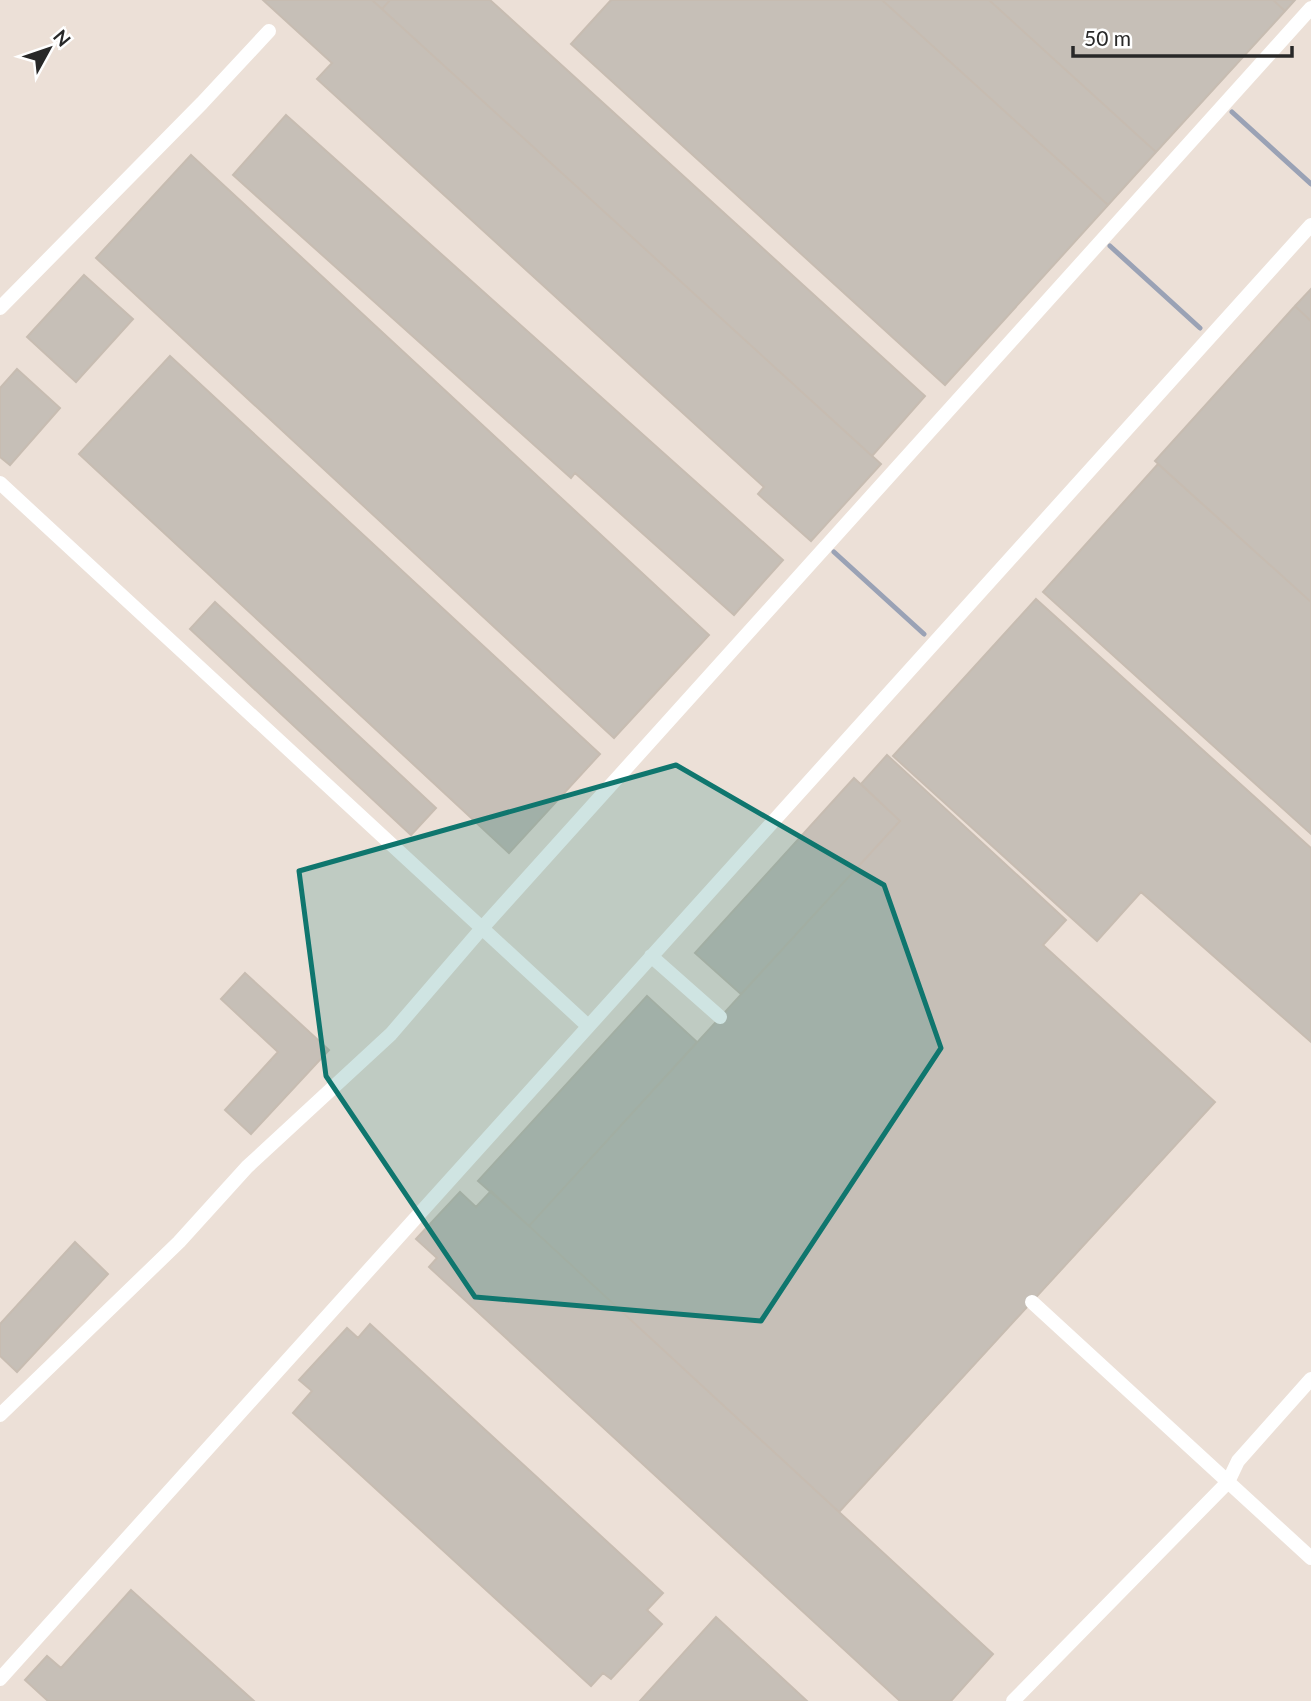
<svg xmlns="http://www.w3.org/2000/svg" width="1311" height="1701" viewBox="0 0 1311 1701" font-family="Lato,sans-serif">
<rect width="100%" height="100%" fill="#ece0d7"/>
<path fill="#c6bfb7" stroke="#c7bcb1" stroke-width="2" d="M 263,0 L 372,0 L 881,464 L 811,541 L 758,494 L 764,487 L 317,79 L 332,63 Z
M 372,0 L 390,0 L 382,9 Z
M 390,0 L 490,0 L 925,396 L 872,456 L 382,9 Z
M 611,0 L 882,0 L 1108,205 L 945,385 L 571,44 Z
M 882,0 L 989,0 L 1156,152 L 1108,205 Z
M 989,0 L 1273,0 L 1285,11 L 1156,152 Z
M 1273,0 L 1295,0 L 1285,11 Z
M 286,115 L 783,560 L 734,615 L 575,473 L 571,478 L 233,175 Z
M 191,155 L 709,635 L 614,738 L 96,258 Z
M 84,275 L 133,319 L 76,382 L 27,337 Z
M 1311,289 L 1311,321 L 1295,306 Z
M 1295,306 L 1311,321 L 1311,602 L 1155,461 Z
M 170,356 L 600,754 L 509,853 L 79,454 Z
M 17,369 L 60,408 L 10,465 L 0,457 L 0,388 Z
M 1158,464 L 1311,602 L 1311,834 L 1043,592 Z
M 1036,599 L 1311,848 L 1311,1042 L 1141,892 L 1097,941 L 893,756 Z
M 215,602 L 436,808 L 411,835 L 190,629 Z
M 887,755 L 1066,920 L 1043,945 L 1215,1102 L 839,1512 L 529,1226 L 900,821 L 861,784 Z
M 854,778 L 900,821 L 741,994 L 695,953 Z
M 245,973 L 329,1050 L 251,1134 L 225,1110 L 278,1052 L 221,999 Z
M 647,996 L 697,1042 L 529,1226 L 478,1181 Z
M 491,1191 L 993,1654 L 951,1701 L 900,1701 L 429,1267 L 437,1258 L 416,1239 L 460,1192 L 476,1207 Z
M 75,1242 L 108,1274 L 17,1372 L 0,1356 L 0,1324 Z
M 370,1324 L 663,1593 L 647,1610 L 662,1624 L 611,1679 L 603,1673 L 591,1686 L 293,1413 L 312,1391 L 299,1380 L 347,1328 L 358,1338 Z
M 131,1590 L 254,1701 L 48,1701 L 25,1680 L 47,1656 L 61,1668 Z
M 716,1617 L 807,1701 L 640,1701 Z"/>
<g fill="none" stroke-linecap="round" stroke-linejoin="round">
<path stroke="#fff" stroke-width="14" d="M 0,308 L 202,103 L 269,31
M 0,483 L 588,1026
M 651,956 L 720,1017
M 1032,1302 L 1311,1558
M 0,1415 L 179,1242 L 247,1167 L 391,1034 L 483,927 L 1311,8
M 0,1679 L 1311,225
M 1013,1701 L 1228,1482 L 1238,1461 L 1311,1379"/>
<path stroke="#9aa2b5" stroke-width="5" d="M 1232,112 L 1311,184
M 1110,246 L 1200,328
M 834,552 L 924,634"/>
</g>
<path fill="#0f766e" fill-opacity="0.2" stroke="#0f766e" stroke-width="5" stroke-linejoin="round" d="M 676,765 L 884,885 L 941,1048 L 761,1321 L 475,1297 L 326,1076 L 299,871 Z"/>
<g transform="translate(49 49) rotate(50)" stroke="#ffffff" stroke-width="5" paint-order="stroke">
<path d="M0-5L12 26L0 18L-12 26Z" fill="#282828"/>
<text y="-10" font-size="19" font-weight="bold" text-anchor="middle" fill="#282828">N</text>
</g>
<path d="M1073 46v10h219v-10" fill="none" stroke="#282828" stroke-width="3.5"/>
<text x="1084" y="46" font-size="21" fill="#282828" stroke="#ffffff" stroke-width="5" paint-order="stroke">50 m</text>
</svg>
